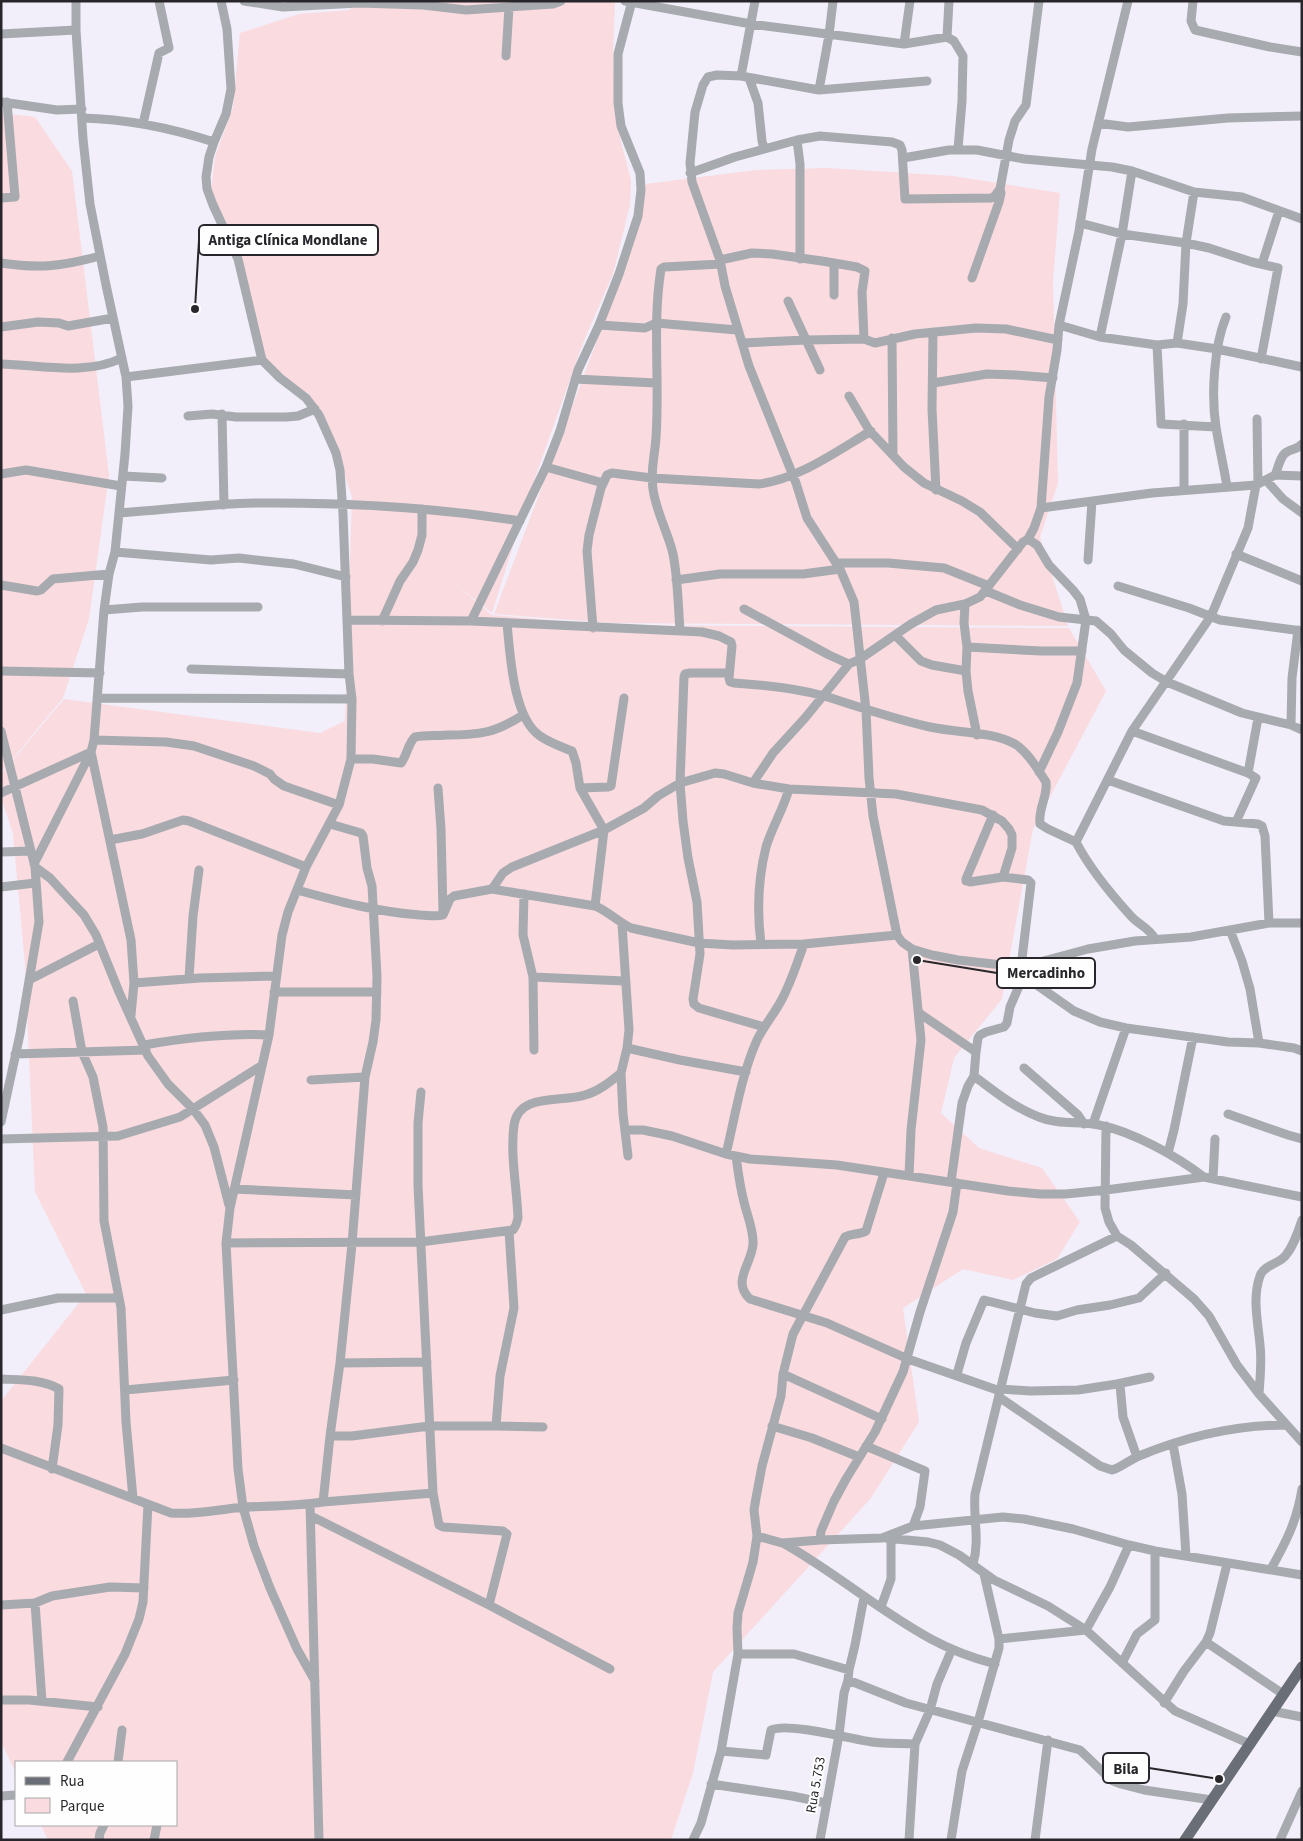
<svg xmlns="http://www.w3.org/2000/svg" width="1303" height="1841" viewBox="0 0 1303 1841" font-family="'Source Sans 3',sans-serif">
<rect width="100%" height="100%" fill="#f2effb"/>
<path fill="#f9dbe0" d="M 353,1 L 615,1 L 613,53 L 615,101 L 621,142 L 631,180 L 630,205 L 613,274 L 583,343 L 531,489 L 492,613 L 454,583 L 492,615 L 609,625 L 1069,628 L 1106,691 L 1033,829 L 1002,999 L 954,1058 L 941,1113 L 979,1148 L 1042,1168 L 1080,1222 L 1057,1259 L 1013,1280 L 963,1269 L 903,1308 L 919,1422 L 871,1498 L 713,1672 L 693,1773 L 671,1840 L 48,1840 L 41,1825 L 176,1825 L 176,1762 L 16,1762 L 16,1773 L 1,1742 L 1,1401 L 86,1294 L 35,1192 L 25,965 L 13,834 L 1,797 L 1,774 L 64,699 L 320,733 L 345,721 L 352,497 L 326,420 L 308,393 L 295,387 L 263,358 L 254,313 L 211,191 L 215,157 L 233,107 L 240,33 L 299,14 L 350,10 Z
M 1,113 L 35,117 L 72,171 L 109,475 L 89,619 L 63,698 L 1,773 Z
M 827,168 L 953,176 L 1060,193 L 1053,281 L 1058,483 L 1040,537 L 1068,626 L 609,623 L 494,614 L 622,274 L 641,209 L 646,184 L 756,170 Z"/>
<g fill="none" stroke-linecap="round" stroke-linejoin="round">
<path stroke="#a7aaae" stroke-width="9" d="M 221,1 L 227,29 L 231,89 L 226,114 L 214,142 L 209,157 L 206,177 L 207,189 L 213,205 L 238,259 L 262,360 L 280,378 L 306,398 L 319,415 L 336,453 L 340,470 L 343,514 L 349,674 L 352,699 L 351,759 L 339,805 L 306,867 L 288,912 L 282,935 L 269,1035 L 230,1208 L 226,1243 L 238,1469 L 243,1507 L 254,1546 L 270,1588 L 297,1649 L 315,1681
M 244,1 L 283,7 L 359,3 L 423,5 L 466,10 L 553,4 L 561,1
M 625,1 L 751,24 L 904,44
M 910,1 L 904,44 L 947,37 L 954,41 L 963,56 L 962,101 L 958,149
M 1193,1 L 1191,21 L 1195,30 L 1270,47 L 1302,52
M 1,34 L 76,30
M 947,37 L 949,1
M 506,56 L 509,7
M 741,76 L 755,1
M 749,78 L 758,103 L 762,141 L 764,149
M 927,81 L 819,90 L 741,76 L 717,75 L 708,77 L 703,85 L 695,112 L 690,163 L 692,182 L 720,260 L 725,286 L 749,366 L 796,483 L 807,518 L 840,569 L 854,602 L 866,710 L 869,778 L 873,816 L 897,935 L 902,942 L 912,949 L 932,955 L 958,960 L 1021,967 L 1088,949 L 1135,941 L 1191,937 L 1269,923 L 1302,923
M 819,90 L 829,35 L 833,1
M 2,102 L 57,110 L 82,109
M 82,118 C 127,119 171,128 214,142
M 1098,123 L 1128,127 L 1228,118 L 1302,116
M 143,124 L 159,53 L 169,48 L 159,1
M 797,140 L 800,164 L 800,259
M 903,158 L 949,150 L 977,150 L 1024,159 L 1112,167 L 1132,171 L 1194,192 L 1242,197 L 1302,219
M 690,173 L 735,157 L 797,140 L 820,136 L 892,142 L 900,145 L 902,150 L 905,199 L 991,198 L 994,197 L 1000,189 L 1009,140 L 1015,121 L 1026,105 L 1039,1
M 1,198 L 15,197 L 7,102
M 1080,223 L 1122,234 L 1186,243 L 1209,248 L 1252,262 L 1278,268 L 1261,359
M 720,260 L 752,253 L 772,254 L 822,261 L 857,267 L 865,271 L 862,292 L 864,339
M 1,263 C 40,269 63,266 100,256
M 1262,264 L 1279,211
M 972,278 L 999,202 L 1001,193 L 1000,189
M 834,295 L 834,263
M 788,301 L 820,370
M 1226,317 C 1214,346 1211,395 1216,427 C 1219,447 1224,467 1227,487
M 599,325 L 645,328 L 656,323 L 737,330
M 1059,325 L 1100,337 L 1157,345 L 1177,343 L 1217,349 L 1302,367
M 1,327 L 38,322 L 59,323 L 68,326 L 113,318
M 933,332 L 932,409 L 936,490
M 1100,337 L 1122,234 L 1132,171
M 892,338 L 893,455
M 742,343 L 806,340 L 864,339 L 875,343 L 915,334 L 976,328 L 1006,329 L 1058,340
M 1177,343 L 1183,304 L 1186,243 L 1194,192
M 1157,345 L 1161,424 L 1216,427
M 1,364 C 41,365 85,376 122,358
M 126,377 L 262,360
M 575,379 L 656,383
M 933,383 L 987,374 L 1016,375 L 1053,378
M 849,396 L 869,430 L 904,467 L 924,483 L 962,501 L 980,512 L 1018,549
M 222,414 L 224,505
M 188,416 L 212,414 L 236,417 L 286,417 L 298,416 L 315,409
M 1257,419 L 1258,484
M 1184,424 L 1184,490
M 546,467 L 603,483
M 1,474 L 26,470 L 121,486
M 1275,475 C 1278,469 1280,455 1287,452 C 1293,448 1297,450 1302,444
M 123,476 L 162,478
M 1266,480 L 1283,499 L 1302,513
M 1041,508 L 1152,493 L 1256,485 L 1275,475 L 1302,476
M 119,513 C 164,510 210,504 255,503 C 343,502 432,507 520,521
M 1028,539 L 1037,545 L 1049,565 L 1073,590 L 1080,599 L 1086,620 L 1077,683 L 1058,732 L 1039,772
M 115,552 L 211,560 L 239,558 L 265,561 L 294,564 L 346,577
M 1236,554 L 1302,581
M 1088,560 L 1092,501
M 836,563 L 888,563 L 944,568 L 989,586
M 676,580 L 720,574 L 803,574 L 840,569
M 1,585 L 37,591 L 41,590 L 53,579 L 109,574
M 1118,586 L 1189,608 L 1220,620 L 1302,631
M 986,591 L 1020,605 L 1059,617 L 1096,621 L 1111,634 L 1124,650 L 1152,673 L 1167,682 L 1242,713 L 1291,725 L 1302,730
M 965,604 L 964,623 L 967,647 L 966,671 L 968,691 L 977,735
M 744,609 L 829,655 L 849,664
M 104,610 L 142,607 L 258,607
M 347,620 L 471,621 L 702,632 L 719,636 L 731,642 L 732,646 L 729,678 L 730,682 L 734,683 C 764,685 795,688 824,696 C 860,707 894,719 930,727 C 956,733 992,731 1015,744 C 1028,752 1038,770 1046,782 C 1048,796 1038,808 1040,824 L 1048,829 L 1076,842
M 382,621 L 400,581 L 413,562 L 418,550 L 422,535 L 422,509
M 471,621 L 546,467 L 560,431 L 578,370 L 599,325 L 619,274 L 638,216 L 641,190 L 640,173 L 621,126 L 618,103 L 618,54 L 632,1
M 507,623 C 510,654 513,718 540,736 C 550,743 562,747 572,751 L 576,763 L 580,788 L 604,830 L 595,906
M 593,628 L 587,551 L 589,535 L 601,488 L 607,475 L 612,473 L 652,478 L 759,484 C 799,479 837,451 871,431
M 680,630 C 678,605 678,579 673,554 C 668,532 656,512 653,489 C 650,469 655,456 656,437 C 660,381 652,325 661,269 L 664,267 L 721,264
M 896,636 L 921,661 L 932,665 L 966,671
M 967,647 L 1041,651 L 1082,651
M 191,669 L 349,674
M 1,671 L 100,673
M 729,673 L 690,673 L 685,674 L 684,677 L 680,783 L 683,821 L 688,858 L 697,902 L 700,954 L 693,999 L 694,1004 L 699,1008 L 764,1027
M 97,698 L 352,699
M 1291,725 L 1292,678 L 1298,630
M 1,731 L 35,867 L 39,922 L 20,1034 L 1,1122
M 1132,731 L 1248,773 L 1256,778 L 1236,822
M 94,740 L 166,742 L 194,746 L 254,766 L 270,774 L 274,779 L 284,786 L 339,805
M 91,752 L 131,940 L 134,983 L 131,1015
M 351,759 L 373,759 L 401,763 C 407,756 408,743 415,737 C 425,735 437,736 447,735 C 480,735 495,733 523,715
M 1248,773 L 1258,718
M 1108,780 L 1224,821 L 1258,824 L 1262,826 L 1265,836 L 1269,923
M 753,783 L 773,753 L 805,718 L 849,664 L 860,659 L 911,624 L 936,610 L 965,604 L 980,597 L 1023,542 L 1028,539 L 1034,528 L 1041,508 L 1049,397 L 1057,350 L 1059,325 L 1079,231 L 1092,149 L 1128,1
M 438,788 L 441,829 L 443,912
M 580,788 L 608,787 L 611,786 L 624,698
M 1,793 L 91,752
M 993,815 L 966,879 L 966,881 L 970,882 L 1003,877
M 110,840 L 142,834 L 183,820 L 189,821 L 306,867
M 1,852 L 31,851
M 34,864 L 91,752 L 94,740 L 104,610 L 109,574 L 115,552 L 125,454 L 128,406 L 126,377 L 106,285 L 90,204 L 83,139 L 76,30 L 76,1
M 35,867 L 50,878 L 61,890 L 84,915 L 96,935 L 119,992 L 148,1056 L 168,1084 L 193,1109 L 205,1125 L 214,1147 L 229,1205
M 1,887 L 35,883
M 492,889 L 595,906 C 608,911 618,922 631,928 L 699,943 L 733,945 L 804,944 L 897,935
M 297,890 C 337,901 377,912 420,915 C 427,915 436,917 443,915 L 450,899 L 454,896 L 492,889 L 503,873 L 512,867 L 604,830 L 644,808 L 658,796 L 680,783 L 715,773 L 724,774 L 753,783 L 789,789 L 896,794 L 982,810 L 1002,821 L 1009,829 L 1012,835 L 1012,848 L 1003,877 L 1028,880 L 1031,883 L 1021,967 L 1034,983 L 1074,1011 L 1100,1022 L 1126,1028 L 1228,1042 L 1259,1043 L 1294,1048 L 1302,1051
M 524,894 L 523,935 L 533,977 L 534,1050
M 622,924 L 629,1030 L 627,1048 L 621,1073 L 623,1114 L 628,1156
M 1230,930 L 1242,961 L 1250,989 L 1259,1043
M 1155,939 C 1150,928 1137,924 1130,915 C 1110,893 1090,869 1076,842 L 1132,731 L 1211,616 L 1248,528 L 1256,485
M 761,944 C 757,913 758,879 766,847 C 772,827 783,810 789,789
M 533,977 L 624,981
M 189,978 L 193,916 L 199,870
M 29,980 L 99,944
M 134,983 L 200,978 L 275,976
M 274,992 L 377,992
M 73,1001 L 82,1052 L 93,1077 L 103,1127 L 104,1221 L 121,1308 L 126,1422 L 133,1498
M 919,1013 L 976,1052
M 144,1045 C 185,1038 227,1033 269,1035
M 627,1048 L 680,1060 L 746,1072
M 15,1054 L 146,1050
M 1024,1068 L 1078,1115 L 1084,1124
M 974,1076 C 995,1092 1015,1108 1039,1117 C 1058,1125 1079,1121 1099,1125 C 1134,1132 1176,1156 1204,1177
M 311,1080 L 365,1077
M 421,1092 L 418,1123 L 418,1185 L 433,1493 L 439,1525 L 443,1527 L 503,1531 L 507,1534 L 489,1605
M 1228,1114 L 1288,1135 L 1302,1139
M 1093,1124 L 1126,1028
M 1106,1126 L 1105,1208 L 1109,1222 L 1117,1236 L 1131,1245 L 1194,1299 L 1209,1316 L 1237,1365 L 1259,1394 L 1302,1442
M 625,1130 L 643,1130 L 672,1136 L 726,1154 L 750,1159 L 837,1165 L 1008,1191 L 1040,1194 L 1066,1194 L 1106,1190 L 1204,1177 L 1302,1197
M 1,1139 L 118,1136 L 180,1117 L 261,1066
M 1168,1153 L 1174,1130 L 1193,1037
M 726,1154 C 735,1117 741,1076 757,1040 C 764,1026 774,1014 781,1001 C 791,983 797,963 804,944
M 736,1156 C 738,1172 740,1187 744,1202 C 747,1215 754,1231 753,1244 C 752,1264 731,1281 750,1299 L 827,1323 L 908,1359 L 1000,1391
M 909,1176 L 911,1130 L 921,1040 L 912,949
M 1213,1178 L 1215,1139
M 951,1182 L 962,1103 L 968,1086 L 974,1076 L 976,1052 L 978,1038 L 980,1035 L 986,1032 L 1004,1027 L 1007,1023 L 1010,1007 L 1025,972
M 234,1189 L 356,1195
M 226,1243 L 420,1242 L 513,1230 L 516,1225 L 518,1218 C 517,1188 510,1155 514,1125 C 519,1092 562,1103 585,1095 C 599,1091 610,1082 621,1073
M 1,1310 L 58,1298 L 119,1298
M 340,1363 L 427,1362
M 783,1374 L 882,1419
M 957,1374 L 966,1343 L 984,1300 L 1035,1313 L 1057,1316 L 1077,1310 L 1110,1305 L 1139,1298 L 1166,1273
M 1,1379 C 20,1380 42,1379 59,1389 L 58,1425 L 52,1469
M 1117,1384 L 1150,1377
M 1001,1389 L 1030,1391 L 1078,1390 L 1117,1384 L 1120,1385 L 1123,1417 L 1137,1457
M 125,1390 L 234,1380
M 1259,1394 C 1260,1378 1262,1361 1260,1345 C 1258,1322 1252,1298 1260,1276 C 1263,1265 1280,1264 1286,1255 C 1294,1245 1298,1232 1302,1220
M 999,1397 L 1100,1466 L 1112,1470 C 1122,1467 1129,1460 1139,1456 C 1185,1437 1236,1425 1286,1425
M 496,1426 L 500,1376 L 514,1308 L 509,1231
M 772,1426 L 812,1438 L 859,1457
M 330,1436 L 352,1436 L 429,1426 L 496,1426 L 543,1427
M 1173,1444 L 1182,1494 L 1186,1556
M 866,1446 L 925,1471 L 920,1507 L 913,1526
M 1,1448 L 171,1513 C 196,1515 220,1509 245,1507 C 271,1506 297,1506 323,1502 L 330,1436 L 340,1363 L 352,1244 L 365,1077 L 373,1042 L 376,1020 L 377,976 L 372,886 L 367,868 L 363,836 L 361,833 L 330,824
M 323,1502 L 433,1493
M 310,1504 L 319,1840
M 311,1516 L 489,1605 L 610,1669
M 757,1536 L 782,1543 L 820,1540 L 882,1538 L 913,1526 L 1003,1517 L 1024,1519 L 1073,1529 L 1129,1545 L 1155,1551 L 1302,1575
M 885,1538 L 928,1542 L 940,1545 L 959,1555 L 994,1580 L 1048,1606 L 1086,1630 L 1175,1711 L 1250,1744
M 820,1540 L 821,1531 L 834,1501 L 846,1479 L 875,1432 L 903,1372 L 920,1312 L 953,1212 L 957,1183
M 783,1543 C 835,1572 879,1611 931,1639 C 951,1650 973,1658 995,1664
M 973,1564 C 980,1540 973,1518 975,1494 L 1026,1284 L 1031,1278 L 1117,1236
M 1271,1569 C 1286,1542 1297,1521 1302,1489
M 35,1603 L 42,1701
M 1,1605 L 35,1603 L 52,1596 L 110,1587 L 144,1588
M 881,1607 L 891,1579 L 891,1538
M 1086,1630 L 1110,1587 L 1129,1545
M 999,1639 L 1086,1630
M 1206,1642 L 1283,1694
M 738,1654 L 794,1654 L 849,1670
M 1122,1663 L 1137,1634 L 1155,1620 L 1155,1551
M 848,1680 L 906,1703 L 1080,1750 L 1105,1774 L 1113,1781 L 1121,1784 L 1144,1790 L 1212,1800
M 1,1700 L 29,1700 L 98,1707
M 1164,1703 L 1184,1671 L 1206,1642 L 1210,1633 L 1227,1564
M 1272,1711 L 1302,1717
M 721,1751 L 766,1755 L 771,1730 C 788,1722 851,1739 872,1742 C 886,1744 901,1743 915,1744
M 67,1762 L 125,1654 L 139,1619 L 143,1602 L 148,1504
M 118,1762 L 122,1730
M 711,1784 L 792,1796 L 826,1803
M 1,1796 L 16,1795
M 99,1840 L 100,1833 L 104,1825
M 154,1840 L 157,1825
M 693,1840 L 701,1823 L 721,1751 L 738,1654 L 737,1628 L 738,1613 L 753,1562 L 757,1536 L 754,1510 L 756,1498 L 762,1466 L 781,1396 L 783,1374 L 793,1334 L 845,1237 C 852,1233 859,1235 866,1231 L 884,1173
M 820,1840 L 839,1735 L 844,1693 L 848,1680 L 849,1670 L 855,1645 L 864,1597
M 909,1840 L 915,1744 L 930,1710 L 937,1684 L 952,1649
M 951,1840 L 962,1771 L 978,1722 L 999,1648 L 999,1639 L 984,1574
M 1035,1840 L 1048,1740
M 1280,1840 L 1302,1791"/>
<path stroke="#6a6f77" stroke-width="11" d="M 1185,1840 L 1302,1667"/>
</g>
<g text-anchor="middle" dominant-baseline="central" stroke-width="4" stroke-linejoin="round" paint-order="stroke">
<g font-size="14" fill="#28262b" stroke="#fefefe">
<text transform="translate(816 1785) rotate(-80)">Rua 5.753</text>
</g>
</g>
<path fill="none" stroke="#28262b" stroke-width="2" d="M195 309L199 240M917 960L997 973M1219 1779L1149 1768"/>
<g fill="#28262b" stroke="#fefefe" stroke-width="2">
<circle cx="195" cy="309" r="5"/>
<circle cx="917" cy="960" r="5"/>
<circle cx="1219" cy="1779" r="5"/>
</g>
<g fill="#fefefe" stroke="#28262b" stroke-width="2">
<rect x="199" y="225" width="179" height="30" rx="5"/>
<rect x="997" y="958" width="98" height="30" rx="5"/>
<rect x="1103" y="1753" width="46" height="30" rx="5"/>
</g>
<g font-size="15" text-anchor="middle" font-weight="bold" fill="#28262b">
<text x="288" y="245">Antiga Clínica Mondlane</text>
<text x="1046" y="978">Mercadinho</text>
<text x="1126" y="1774">Bila</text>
</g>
<rect width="1303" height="1841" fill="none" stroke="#28262b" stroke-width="5"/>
<rect x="15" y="1761" width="162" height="65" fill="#fefefe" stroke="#a8a8aa"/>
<rect x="25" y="1777" width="25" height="8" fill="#6a6f77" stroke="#a8a8aa"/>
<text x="60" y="1786" font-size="15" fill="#28262b">Rua</text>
<rect x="25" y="1798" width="25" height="15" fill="#f9dbe0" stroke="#a8a8aa"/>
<text x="60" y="1811" font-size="15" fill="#28262b">Parque</text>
</svg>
